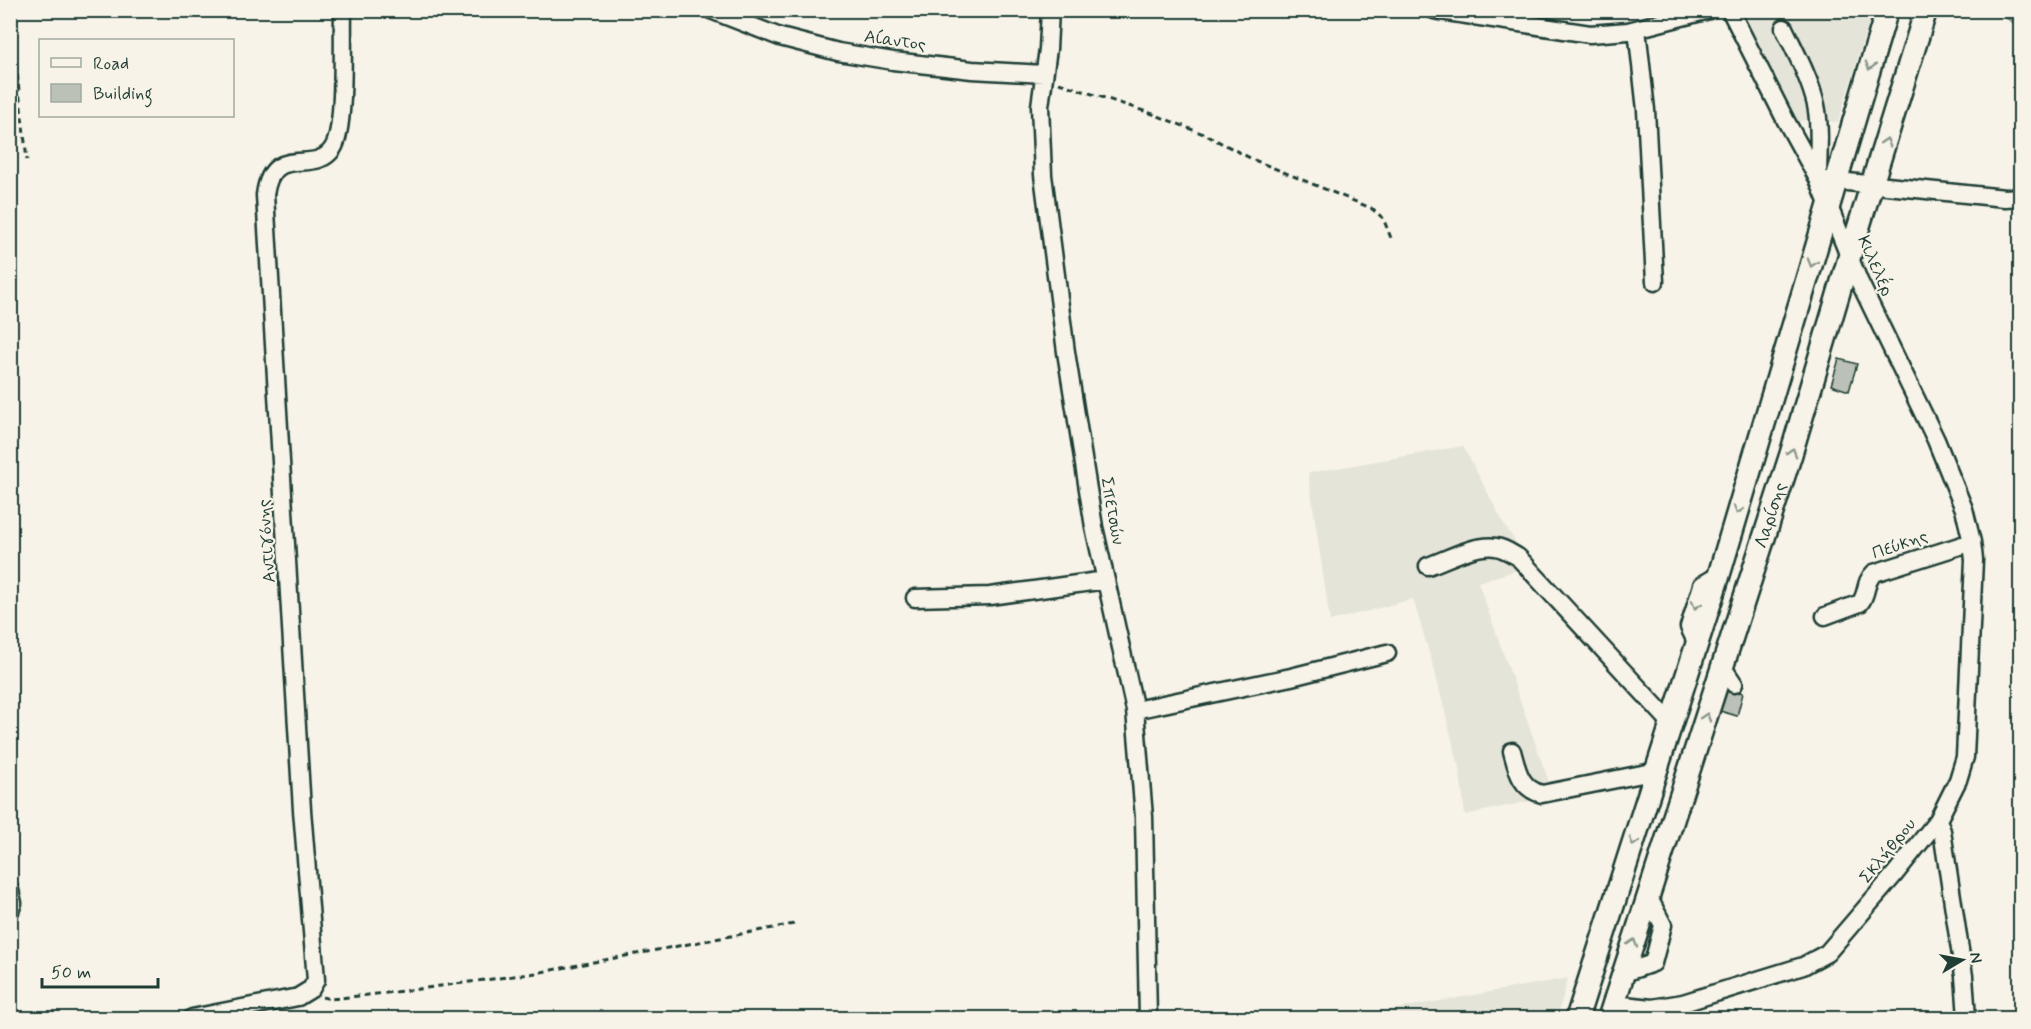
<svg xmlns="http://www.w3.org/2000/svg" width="2031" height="1029" viewBox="0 0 2031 1029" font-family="Mynerve,sans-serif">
<rect width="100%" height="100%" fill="#f7f3e8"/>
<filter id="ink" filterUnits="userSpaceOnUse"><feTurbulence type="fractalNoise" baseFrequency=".0167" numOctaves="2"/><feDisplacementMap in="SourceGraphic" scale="12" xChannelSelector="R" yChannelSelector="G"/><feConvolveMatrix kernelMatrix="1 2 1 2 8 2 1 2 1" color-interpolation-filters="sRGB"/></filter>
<g filter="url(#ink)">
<path fill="#e5e4d9" d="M 1741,11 L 1873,11 L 1838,122 L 1818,120 L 1797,121 Z
M 1463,446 L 1504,524 L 1531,566 L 1478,582 L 1554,796 L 1465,815 L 1460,772 L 1435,672 L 1413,599 L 1330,621 L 1308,473 Z
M 1568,978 L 1557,1018 L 1363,1018 L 1362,1015 Z"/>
<path fill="#a4ada3" stroke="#6f8077" stroke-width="1.5" d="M 1995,11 L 2020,11 L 2020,27 Z"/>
<path fill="#bbc1b6" stroke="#1f3d34" stroke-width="1.5" d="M 1839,359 L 1857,364 L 1849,391 L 1831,385 Z
M 1726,689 L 1743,693 L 1737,716 L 1720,711 Z"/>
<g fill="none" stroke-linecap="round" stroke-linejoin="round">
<g stroke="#1f3d34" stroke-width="21">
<path id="minor" d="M 711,10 L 780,37 L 838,52 L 893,61 L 972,70 L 1044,74
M 1050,10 L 1048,49 L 1040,106 L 1043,175 L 1066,352 L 1094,527 L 1135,710 L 1144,817 L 1148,1018
M 1434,10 L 1590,34 L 1628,31 L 1709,10
M 1784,28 C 1796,53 1810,79 1816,105 C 1821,129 1818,155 1818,179 L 2005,198 L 2020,197
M 1637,29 L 1646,110 L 1655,282
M 1428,566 C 1448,559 1474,544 1496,547 C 1504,548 1511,553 1518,557 L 1672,724
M 915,598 L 990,596 L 1106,580
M 1825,616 L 1860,603 C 1868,594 1864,582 1874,573 L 1972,542
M 1697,644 L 1689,627 L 1702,585 L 1719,575
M 1722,666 L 1734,684
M 1135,710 L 1291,677 L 1387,653
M 1512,751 C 1517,769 1520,789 1542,794 L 1657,771
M 1938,820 L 1942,831 L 1964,976 L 1967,1018
M 10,890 L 13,903 L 10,911
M 1624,973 L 1653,963 L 1663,925 L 1648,896
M 1614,1004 L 1652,1008 L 1683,1003 L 1803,966 L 1827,953 L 1894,875 L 1938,820 L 1958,780 L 1965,757 L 1974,560 L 1972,542 L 1964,509 L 1936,440 L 1859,281 L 1818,179 L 1786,121 L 1730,10
M 192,1018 L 298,997 L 311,989 L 316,980 L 302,810 L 265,195 C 272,141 315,177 333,148 C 346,128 342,39 343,10"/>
</g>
<g stroke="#1f3d34" stroke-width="26">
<g id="major">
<path d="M 1577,1018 L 1719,575 L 1887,10"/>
<path id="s1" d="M 1609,1018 L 1791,454 L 1849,258 L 1926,10"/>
</g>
</g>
<path stroke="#1f3d34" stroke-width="3" stroke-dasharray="6 4.5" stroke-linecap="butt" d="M 10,12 L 27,160
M 1059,83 L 1153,114 L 1206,135 L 1254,160 L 1371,208 L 1383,218 L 1391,238
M 322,997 L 331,999 L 404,991 L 536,973 L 794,924"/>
<use href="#minor" stroke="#f7f3e8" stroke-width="16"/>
<use href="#major" stroke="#f7f3e8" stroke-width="21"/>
</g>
<defs><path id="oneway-chevron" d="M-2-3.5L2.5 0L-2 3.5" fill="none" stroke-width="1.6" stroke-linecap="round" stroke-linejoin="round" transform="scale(1.5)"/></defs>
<g stroke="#8b988e">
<use href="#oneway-chevron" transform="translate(1870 66) rotate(106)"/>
<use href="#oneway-chevron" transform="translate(1886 142) rotate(-73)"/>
<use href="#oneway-chevron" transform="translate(1812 263) rotate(107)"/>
<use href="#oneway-chevron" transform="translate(1792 452) rotate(-73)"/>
<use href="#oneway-chevron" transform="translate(1738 510) rotate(107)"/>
<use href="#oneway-chevron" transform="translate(1696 605) rotate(107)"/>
<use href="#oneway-chevron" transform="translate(1706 717) rotate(-72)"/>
<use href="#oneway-chevron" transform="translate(1634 842) rotate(108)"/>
<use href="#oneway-chevron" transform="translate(1633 943) rotate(-72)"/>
</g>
</g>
<g text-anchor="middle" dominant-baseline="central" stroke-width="4.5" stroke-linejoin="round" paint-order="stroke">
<g font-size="18" fill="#1f3d34" stroke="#f7f3e8">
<text transform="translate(895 41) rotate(8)">Αίαντος</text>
<text transform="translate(1875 266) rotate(66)">Κιλελέρ</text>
<text transform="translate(1112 511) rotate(80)">Σπετσών</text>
<text stroke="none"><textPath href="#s1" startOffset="528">Λαρίσης</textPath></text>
<text transform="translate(267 541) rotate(-94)">Αντιγόνης</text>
<text transform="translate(1900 545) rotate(-19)">Πεύκης</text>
<text transform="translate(1888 851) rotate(-51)">Σκλήθρου</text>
</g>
</g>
<rect width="2031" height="1029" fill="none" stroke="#f7f3e8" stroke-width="36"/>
<rect x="18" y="18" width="1995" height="993" fill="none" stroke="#1f3d34" stroke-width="2" filter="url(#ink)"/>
<rect x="39" y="39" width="195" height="78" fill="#f7f3e8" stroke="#a1aaa0" stroke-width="1.5"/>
<rect x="51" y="58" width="30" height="9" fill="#f7f3e8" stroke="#a1aaa0" stroke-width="1.5"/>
<text x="93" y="69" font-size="18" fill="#1f3d34">Road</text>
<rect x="51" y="84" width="30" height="18" fill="#bbc1b6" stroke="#a1aaa0" stroke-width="1.5"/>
<text x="93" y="99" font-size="18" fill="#1f3d34">Building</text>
<g transform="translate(1962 960) rotate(80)" stroke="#f7f3e8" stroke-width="4.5" paint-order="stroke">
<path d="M0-4.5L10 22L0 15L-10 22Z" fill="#1f3d34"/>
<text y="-9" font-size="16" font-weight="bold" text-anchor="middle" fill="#1f3d34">N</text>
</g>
<path d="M42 978v9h116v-9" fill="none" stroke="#1f3d34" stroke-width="3"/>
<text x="51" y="978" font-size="18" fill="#1f3d34" stroke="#f7f3e8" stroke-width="4.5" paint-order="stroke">50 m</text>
</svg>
